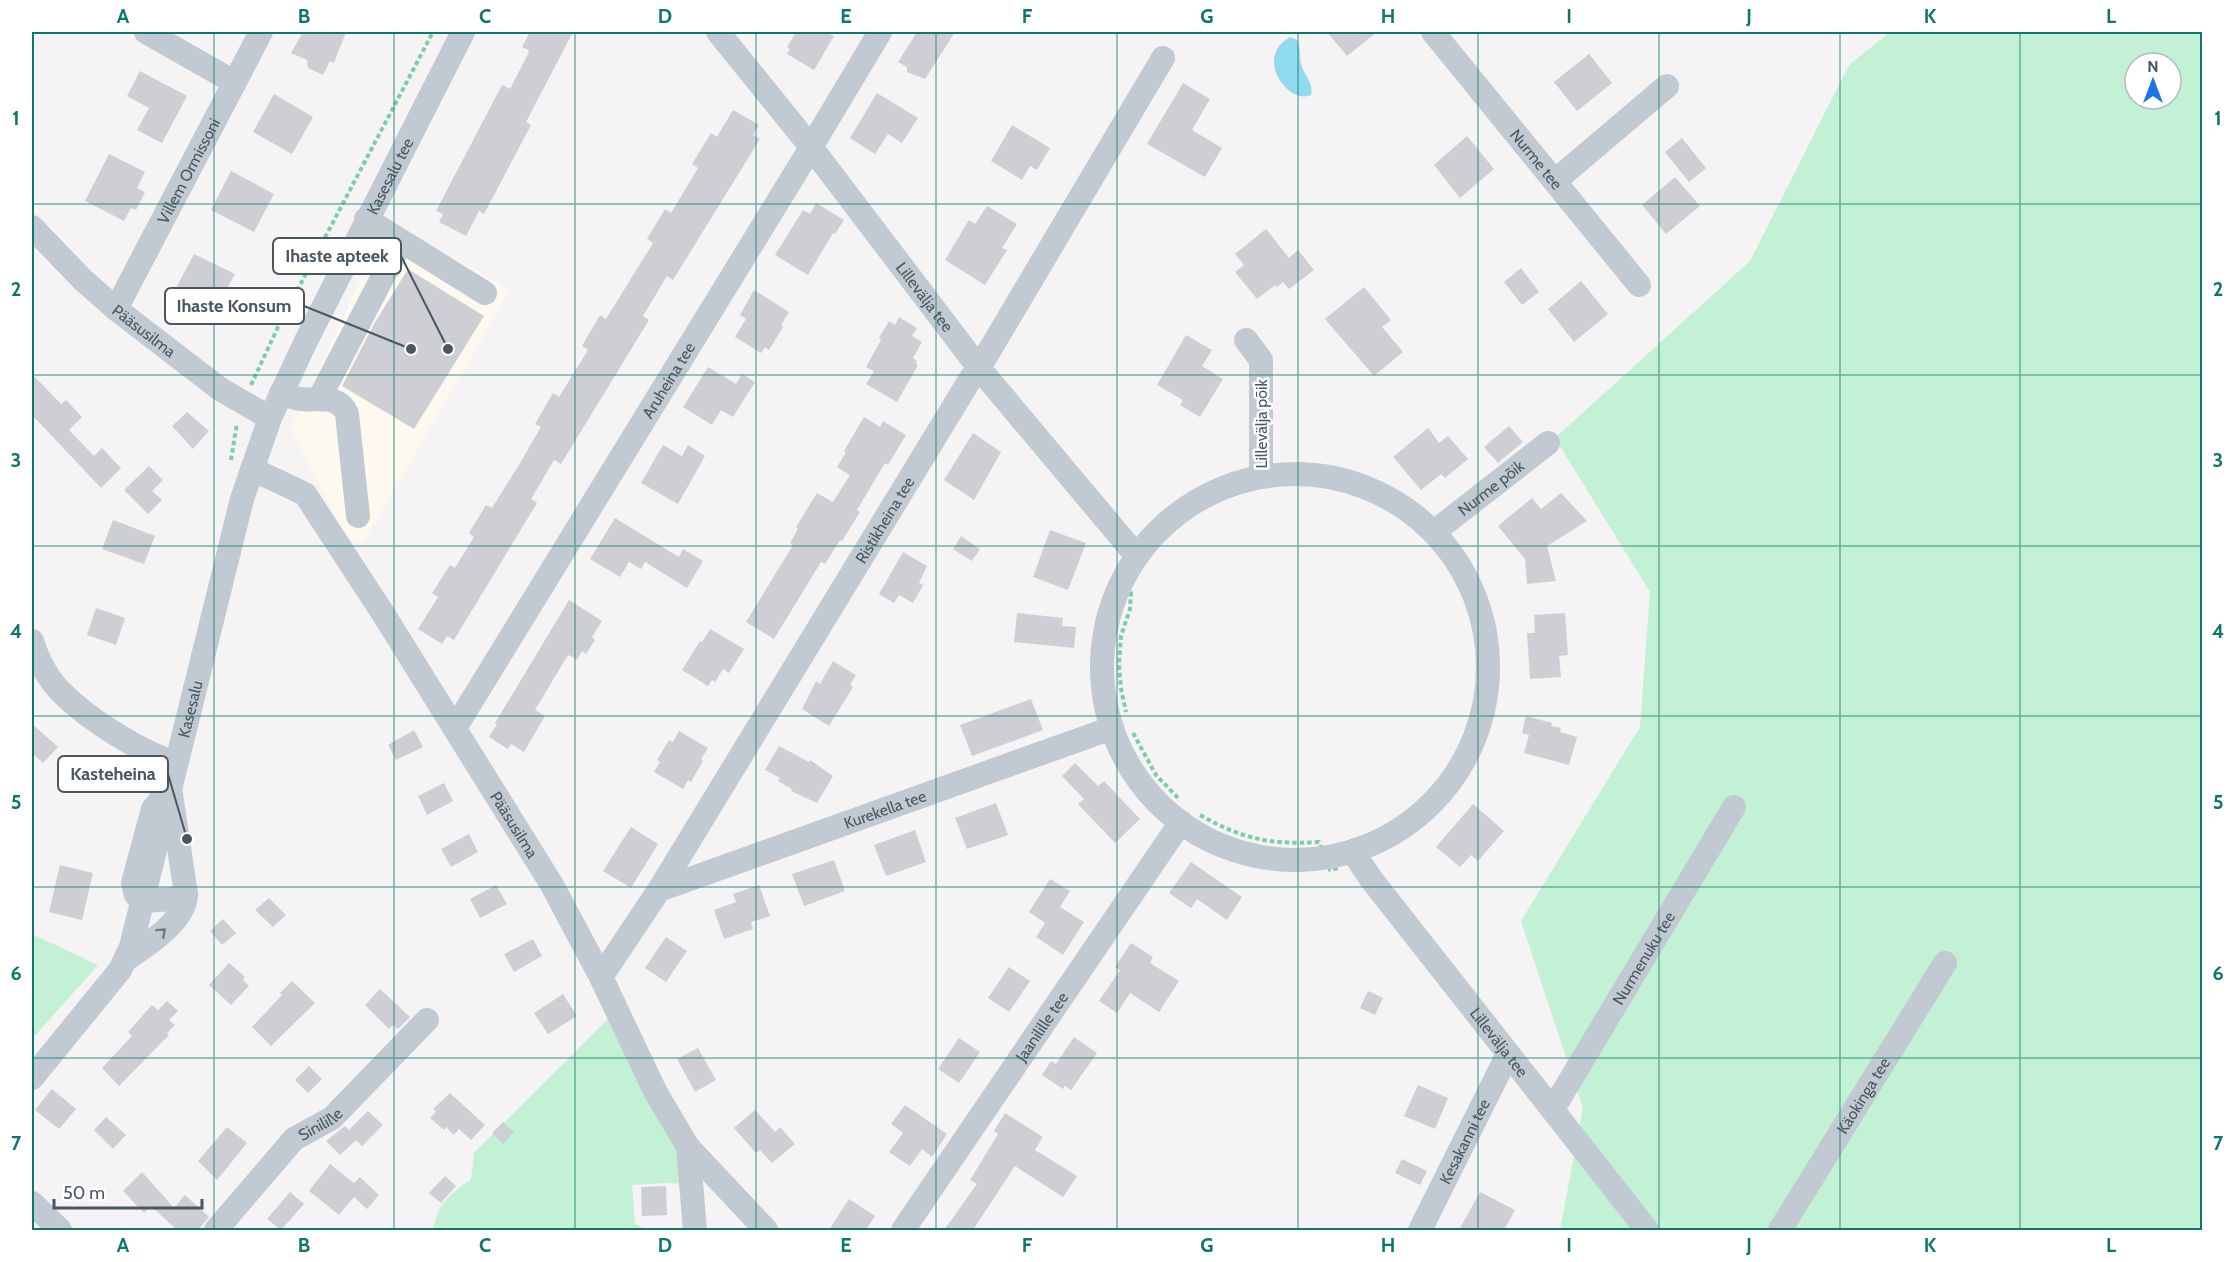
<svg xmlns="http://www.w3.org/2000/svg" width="2234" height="1262" viewBox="0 0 2234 1262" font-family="Cabin,sans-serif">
<rect width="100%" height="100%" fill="#f5f3f3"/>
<path fill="#fdf9ef" d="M 388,221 L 510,290 L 363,543 L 349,539 L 338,522 L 291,428 Z"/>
<path fill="#c3f1d5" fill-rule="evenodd" d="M 1890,32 L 2202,32 L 2202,1230 L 1560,1230 L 1583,1108 L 1521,921 L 1640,727 L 1650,592 L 1555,438 L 1750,261 L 1849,65 ZM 2135,63 L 2171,63 L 2171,99 L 2135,99 Z
M 32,934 L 98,965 L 32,1039 Z
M 612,1015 L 679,1153 L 683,1184 L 667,1183 L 632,1185 L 635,1223 L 646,1230 L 433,1230 C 438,1203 449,1195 471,1179 L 474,1153 Z"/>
<path fill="#90daee" d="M 1290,37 L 1297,40 C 1301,48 1299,55 1301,64 C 1304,76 1314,82 1311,95 C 1289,105 1253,58 1290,37 Z"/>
<path fill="#cdcfd5" d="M 303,32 L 346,32 L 334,63 L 330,61 L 323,75 L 308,68 L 307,60 L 291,53 Z
M 530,32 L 573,32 L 526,122 L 531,125 L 484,214 L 479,211 L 466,236 L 439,222 L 443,214 L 436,211 L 502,85 L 510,89 L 527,56 L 529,50 L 522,47 Z
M 796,32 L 825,32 L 834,36 L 814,70 L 787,54 L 790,49 L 787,47 Z
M 917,32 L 955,32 L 925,79 L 907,72 L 907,67 L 898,62 Z
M 1327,32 L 1377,32 L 1347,56 Z
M 1589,54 L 1612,83 L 1577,111 L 1554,82 Z
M 140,71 L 187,96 L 162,143 L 137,130 L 149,108 L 127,96 Z
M 1183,83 L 1210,99 L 1192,130 L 1222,148 L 1205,177 L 1147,144 Z
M 877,93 L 918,118 L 902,143 L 888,134 L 875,154 L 850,138 Z
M 274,94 L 313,117 L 292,154 L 253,132 Z
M 733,110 L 759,125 L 753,135 L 760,139 L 673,280 L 667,276 L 643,316 L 649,320 L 561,464 L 554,460 L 531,499 L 537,503 L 454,640 L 447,636 L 442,644 L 418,629 L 438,597 L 432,593 L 450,565 L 455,568 L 474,537 L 469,533 L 486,505 L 492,508 L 520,463 L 541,427 L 535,424 L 553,393 L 559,397 L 588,350 L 582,346 L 600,315 L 606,319 L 653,243 L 647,239 L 665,209 L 671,213 L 698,168 L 692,164 L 711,133 L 717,137 Z
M 1012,125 L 1050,148 L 1037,170 L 1030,166 L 1022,180 L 991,161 Z
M 1467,136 L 1494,169 L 1460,198 L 1434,165 Z
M 1682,138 L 1706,168 L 1689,182 L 1665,152 Z
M 109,154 L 145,172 L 137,188 L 145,192 L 136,210 L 131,208 L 124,221 L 85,201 Z
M 231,171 L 274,194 L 254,232 L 211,210 Z
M 1675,177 L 1700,206 L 1666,234 L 1642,205 Z
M 816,203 L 844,220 L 835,234 L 833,233 L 808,275 L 775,255 L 803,210 L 810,214 Z
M 987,206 L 1017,224 L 1002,248 L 1007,250 L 985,285 L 945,260 L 969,220 L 975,224 Z
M 1266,229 L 1289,258 L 1298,250 L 1314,270 L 1289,289 L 1283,282 L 1277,287 L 1275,285 L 1257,299 L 1235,272 L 1244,265 L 1235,254 Z
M 194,254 L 235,274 L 214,312 L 175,290 Z
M 1521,268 L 1539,292 L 1522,305 L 1504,282 Z
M 408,269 L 484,316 L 414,429 L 342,386 L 374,324 Z
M 1581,281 L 1608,314 L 1574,342 L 1548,309 Z
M 1364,287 L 1391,320 L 1382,327 L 1403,352 L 1374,376 L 1325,319 Z
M 754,290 L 789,312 L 781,325 L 783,327 L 769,350 L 765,347 L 761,353 L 735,337 L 746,319 L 740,315 Z
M 899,317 L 917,328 L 912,336 L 922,342 L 913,358 L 917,361 L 916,363 L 918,365 L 897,402 L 866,384 L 874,371 L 866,367 L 881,340 L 879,338 L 889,321 L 895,325 Z
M 1186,335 L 1212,350 L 1202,366 L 1223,379 L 1200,417 L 1180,405 L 1183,400 L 1157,385 Z
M 708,367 L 736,384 L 742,374 L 755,382 L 733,417 L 721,410 L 712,425 L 683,407 Z
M 32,374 L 61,404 L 66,400 L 82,417 L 69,430 L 94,456 L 102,448 L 121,468 L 101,488 L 32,415 Z
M 187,412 L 209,431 L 193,449 L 172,426 Z
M 864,417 L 880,427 L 883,421 L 906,435 L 888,465 L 885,463 L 857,510 L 860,512 L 842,541 L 840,540 L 825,564 L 821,562 L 774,639 L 746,622 L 793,545 L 790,543 L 798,529 L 796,527 L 817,493 L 833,502 L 850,475 L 837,467 L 846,452 L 844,451 Z
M 1509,426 L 1523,442 L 1498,463 L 1484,447 Z
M 1428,428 L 1439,443 L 1448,436 L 1468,459 L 1445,478 L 1441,474 L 1421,490 L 1393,457 Z
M 973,433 L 1001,452 L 974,500 L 944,480 Z
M 663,445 L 682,456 L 688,445 L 705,456 L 678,504 L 641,483 Z
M 149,466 L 163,480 L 152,491 L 162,500 L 148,514 L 124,490 Z
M 1561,493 L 1587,521 L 1547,546 L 1556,581 L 1527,584 L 1525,559 L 1498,526 L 1532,498 L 1541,509 Z
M 615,518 L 679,557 L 683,549 L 703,561 L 687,588 L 645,562 L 641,569 L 629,562 L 620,577 L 590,559 Z
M 113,520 L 155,536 L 144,564 L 102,549 Z
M 1050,530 L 1086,543 L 1068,590 L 1033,577 Z
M 961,536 L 980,549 L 972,561 L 953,549 Z
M 903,552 L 927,566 L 919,583 L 923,585 L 913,603 L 899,595 L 894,603 L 879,594 Z
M 569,600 L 602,621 L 592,637 L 595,640 L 586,654 L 582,651 L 577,660 L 569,655 L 566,658 L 535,710 L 545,716 L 524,752 L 511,744 L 508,749 L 489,737 L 497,724 L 495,723 Z
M 96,608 L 125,618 L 116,645 L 87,635 Z
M 1017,613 L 1063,618 L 1062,626 L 1076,627 L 1074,648 L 1014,642 Z
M 1565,613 L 1568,655 L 1559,656 L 1561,677 L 1530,679 L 1527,633 L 1535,633 L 1534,615 Z
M 710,629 L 744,649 L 729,673 L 723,669 L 715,682 L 712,680 L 708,686 L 682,670 L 700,641 L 702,642 Z
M 833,661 L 856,675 L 850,685 L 853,687 L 829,726 L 802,709 L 816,681 L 820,684 Z
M 1031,699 L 1043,730 L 972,756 L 960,725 Z
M 1526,716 L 1552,723 L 1551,726 L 1561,728 L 1560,732 L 1577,737 L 1569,765 L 1524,753 L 1529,735 L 1522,733 Z
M 32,724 L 58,747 L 43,763 L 32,753 Z
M 414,730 L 423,747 L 396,760 L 388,745 Z
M 679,731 L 708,748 L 701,759 L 703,761 L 691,782 L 688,780 L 683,789 L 654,772 L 660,762 L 657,760 L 669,740 L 673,742 Z
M 779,746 L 809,762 L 810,760 L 833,776 L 817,803 L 791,791 L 792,789 L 778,781 L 780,778 L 765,770 Z
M 1075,763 L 1098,786 L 1104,781 L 1140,819 L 1115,843 L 1078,804 L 1084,799 L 1062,776 Z
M 444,783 L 453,801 L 427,815 L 418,796 Z
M 996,803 L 1008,835 L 967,849 L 955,818 Z
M 1473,804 L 1504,831 L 1478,861 L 1471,855 L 1460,867 L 1436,847 Z
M 631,827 L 658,844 L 631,888 L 603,871 Z
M 915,830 L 926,862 L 886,876 L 874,845 Z
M 469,834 L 478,852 L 451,867 L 441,849 Z
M 834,860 L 845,891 L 804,906 L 792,874 Z
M 1191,862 L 1242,897 L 1227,920 L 1197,899 L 1191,908 L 1169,893 Z
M 60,865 L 93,873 L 82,920 L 49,912 Z
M 1050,879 L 1070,891 L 1060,907 L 1084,922 L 1063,955 L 1036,937 L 1045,923 L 1029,912 Z
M 496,885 L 507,904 L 480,918 L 470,899 Z
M 759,885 L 770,916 L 751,922 L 753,929 L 724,939 L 714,910 L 736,902 L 733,894 Z
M 269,898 L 286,915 L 273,927 L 255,910 Z
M 223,919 L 236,933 L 222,945 L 210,931 Z
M 666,937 L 687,951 L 666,982 L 645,968 Z
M 533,939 L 542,956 L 514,972 L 504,954 Z
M 1131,943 L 1153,957 L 1150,963 L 1179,981 L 1159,1012 L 1130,993 L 1117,1013 L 1099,1001 L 1120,970 L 1115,967 Z
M 229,963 L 245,977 L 243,980 L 249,986 L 231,1005 L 209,985 Z
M 1009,967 L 1030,981 L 1009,1012 L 988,998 Z
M 292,981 L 315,1003 L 271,1046 L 252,1027 L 282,995 L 280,993 Z
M 380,989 L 410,1017 L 398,1029 L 393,1025 L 389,1029 L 365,1005 Z
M 1368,991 L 1383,998 L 1375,1015 L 1360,1008 Z
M 563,994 L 577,1016 L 548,1034 L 534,1013 Z
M 167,1001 L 178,1011 L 169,1020 L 175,1025 L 167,1033 L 169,1035 L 119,1086 L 102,1068 L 132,1036 L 128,1032 L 152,1005 L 158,1010 Z
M 1074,1037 L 1097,1053 L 1071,1090 L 1065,1086 L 1063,1089 L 1042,1075 L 1051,1061 L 1056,1064 Z
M 959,1038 L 980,1052 L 959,1083 L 938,1069 Z
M 698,1048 L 716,1080 L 695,1092 L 677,1059 Z
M 309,1066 L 322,1079 L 308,1093 L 295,1080 Z
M 1418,1085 L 1448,1098 L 1435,1129 L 1404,1116 Z
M 52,1089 L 76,1109 L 59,1129 L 35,1110 Z
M 450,1093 L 485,1125 L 471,1140 L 459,1129 L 454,1135 L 446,1127 L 444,1130 L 430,1118 L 436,1112 L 433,1109 Z
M 905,1105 L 947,1134 L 932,1157 L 922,1149 L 910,1166 L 889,1152 L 903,1133 L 891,1124 Z
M 755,1110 L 775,1132 L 780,1127 L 795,1144 L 772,1163 L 760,1150 L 756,1153 L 734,1128 Z
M 368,1111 L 383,1125 L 362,1146 L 356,1140 L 340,1155 L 326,1141 L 345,1126 L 349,1130 Z
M 1005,1113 L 1043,1137 L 1035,1150 L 1077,1176 L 1063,1197 L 1015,1166 L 973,1230 L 944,1230 L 977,1184 L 970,1180 L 998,1134 L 994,1131 Z
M 106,1117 L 126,1135 L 113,1149 L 94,1130 Z
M 503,1122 L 514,1132 L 503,1144 L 492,1133 Z
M 227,1127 L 247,1143 L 217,1180 L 198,1161 Z
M 1402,1159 L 1427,1171 L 1420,1185 L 1395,1173 Z
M 330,1164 L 354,1183 L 360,1177 L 379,1195 L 367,1209 L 354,1197 L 339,1215 L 309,1191 Z
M 142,1172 L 174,1208 L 185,1195 L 209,1217 L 198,1230 L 177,1230 L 151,1206 L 144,1213 L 123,1191 Z
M 445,1176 L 456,1186 L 441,1203 L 429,1193 Z
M 666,1186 L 667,1215 L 642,1216 L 641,1187 Z
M 290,1192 L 304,1204 L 281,1230 L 267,1219 Z
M 1480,1192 L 1515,1210 L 1504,1230 L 1459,1230 Z
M 849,1199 L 875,1216 L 866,1230 L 829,1230 Z"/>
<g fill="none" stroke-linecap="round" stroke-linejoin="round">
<path stroke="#7ad0a6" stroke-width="4" stroke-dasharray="4.5 3" stroke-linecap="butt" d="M 251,385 L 278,327 L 433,32
M 231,460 L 237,423
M 1123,579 L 1131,593 L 1130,609 L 1121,636 L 1119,665 L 1121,689 L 1126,712
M 1133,733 L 1156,775 L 1180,800
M 1200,815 C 1242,839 1271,845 1319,842 L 1330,870 L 1339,868"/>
<g stroke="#c1cad2" stroke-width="24">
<path d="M 146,32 L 234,82"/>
<path id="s1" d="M 718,32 L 811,147 L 979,368 L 1130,548 L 1139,553"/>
<path id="s2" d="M 1433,32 L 1639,285"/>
<path d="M 1555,181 L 1667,86"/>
<path d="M 366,219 L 485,293"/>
<path id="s3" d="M 32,227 L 83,280 L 116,309 L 220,389 L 270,418"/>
<path id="s4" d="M 116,309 L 261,32"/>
<path d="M 1246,340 L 1261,360 L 1261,477"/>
<path d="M 281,393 C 287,395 294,398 300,399 C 318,401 339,394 347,414 L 358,516"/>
<path d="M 319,399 L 401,242"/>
<path id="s5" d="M 252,469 L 305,494 L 384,615 L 552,885 L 601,977 L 655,1091 L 688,1147 L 695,1230"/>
<circle cx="1295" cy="667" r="193"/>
<path id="s6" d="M 1434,532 L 1548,443"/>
<path d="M 32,641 C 38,660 48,679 62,693 C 89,720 140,752 176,763"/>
<path id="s7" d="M 455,728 L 804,159 L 880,32"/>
<path d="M 170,788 L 186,894 L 175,899 L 143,901 L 136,895 L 133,883 L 153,809 Z"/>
<path id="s8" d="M 1353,852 L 1371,879 L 1647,1230"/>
<path id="s9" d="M 659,890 L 1112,728"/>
<path d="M 125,960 C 146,946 186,921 186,894"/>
<path id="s10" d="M 601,977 L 659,890 L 971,378 L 979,368 L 1163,58"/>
<path id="s11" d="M 32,1078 L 120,970 L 131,947 L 242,499 L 270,418 L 306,341 L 463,32"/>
<path id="s12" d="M 1553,1109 L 1734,807"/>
<path d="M 688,1147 L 766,1230"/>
<path d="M 32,1203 L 60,1230"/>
<path id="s13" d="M 216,1230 L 294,1139 L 332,1118 L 427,1020"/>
<path id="s14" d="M 903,1230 L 1181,822"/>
<path id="s15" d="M 1420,1230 L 1508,1054"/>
<path id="s16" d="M 1780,1230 L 1945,963"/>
</g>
</g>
<defs><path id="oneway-chevron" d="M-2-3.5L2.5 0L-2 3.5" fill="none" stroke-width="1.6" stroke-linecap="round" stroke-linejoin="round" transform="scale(1.5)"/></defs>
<use stroke="#6e7983" href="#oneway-chevron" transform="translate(162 932) rotate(-42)"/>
<path fill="none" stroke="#0f766e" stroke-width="1.5" stroke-opacity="0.55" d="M 214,32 L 214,1230M 394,32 L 394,1230M 575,32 L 575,1230M 756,32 L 756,1230M 936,32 L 936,1230M 1117,32 L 1117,1230M 1298,32 L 1298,1230M 1478,32 L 1478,1230M 1659,32 L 1659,1230M 1840,32 L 1840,1230M 2020,32 L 2020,1230M 32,204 L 2202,204M 32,375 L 2202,375M 32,546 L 2202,546M 32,716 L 2202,716M 32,887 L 2202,887M 32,1058 L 2202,1058"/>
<g text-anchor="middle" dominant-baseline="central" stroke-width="5" stroke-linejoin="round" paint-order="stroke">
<g font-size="16" fill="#4a5661" stroke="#fff">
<text stroke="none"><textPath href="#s2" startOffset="164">Nurme tee</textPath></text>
<text stroke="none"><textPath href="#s4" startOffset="156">Villem Ormissoni</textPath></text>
<text stroke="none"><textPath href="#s11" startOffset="982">Kasesalu tee</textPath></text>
<text stroke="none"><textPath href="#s1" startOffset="336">Lillevälja tee</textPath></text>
<text stroke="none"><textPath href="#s3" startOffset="153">Pääsusilma</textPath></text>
<text stroke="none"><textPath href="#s7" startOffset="408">Aruheina tee</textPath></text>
<text transform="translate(1261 424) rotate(-90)">Lillevälja põik</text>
<text stroke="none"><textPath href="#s6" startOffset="72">Nurme põik</textPath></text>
<text stroke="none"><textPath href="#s10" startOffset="538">Ristikheina tee</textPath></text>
<text stroke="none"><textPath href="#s11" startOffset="410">Kasesalu</textPath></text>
<text stroke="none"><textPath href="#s9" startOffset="240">Kurekella tee</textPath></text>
<text stroke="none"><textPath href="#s5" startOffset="450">Pääsusilma</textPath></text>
<text stroke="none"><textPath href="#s12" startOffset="176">Nurmenuku tee</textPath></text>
<text stroke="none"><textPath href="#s14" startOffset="246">Jaanilille tee</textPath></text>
<text stroke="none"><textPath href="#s8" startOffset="240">Lillevälja tee</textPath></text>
<text stroke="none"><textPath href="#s16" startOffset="158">Käokinga tee</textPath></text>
<text stroke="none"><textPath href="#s13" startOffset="150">Sinilille</textPath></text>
<text stroke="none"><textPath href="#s15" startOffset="99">Kesakanni tee</textPath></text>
</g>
</g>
<path fill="none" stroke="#4a5661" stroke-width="2" d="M448 349L401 256M411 349L304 306M187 839L168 774"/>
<g fill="#4a5661" stroke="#fff" stroke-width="2">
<circle cx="448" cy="349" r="6"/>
<circle cx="411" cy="349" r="6"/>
<circle cx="187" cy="839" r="6"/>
</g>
<g fill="#fff" stroke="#4a5661" stroke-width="2">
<rect x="273" y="238" width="128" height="36" rx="6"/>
<rect x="165" y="288" width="139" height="36" rx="6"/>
<rect x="58" y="756" width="110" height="36" rx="6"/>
</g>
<g font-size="18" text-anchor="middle" font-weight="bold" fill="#4a5661">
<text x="337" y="262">Ihaste apteek</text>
<text x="234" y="312">Ihaste Konsum</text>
<text x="113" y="780">Kasteheina</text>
</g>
<rect width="2234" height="1262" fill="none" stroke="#ffffff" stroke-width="66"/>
<g transform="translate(2153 81)"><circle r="28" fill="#ffffff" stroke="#b7bbc0" stroke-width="1.5"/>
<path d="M0-4.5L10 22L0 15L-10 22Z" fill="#1a73e8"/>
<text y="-9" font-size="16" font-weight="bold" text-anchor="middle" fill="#4a5661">N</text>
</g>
<path d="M54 1199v9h148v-9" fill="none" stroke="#4a5661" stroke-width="3"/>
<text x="63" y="1199" font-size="18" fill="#4a5661" stroke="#ffffff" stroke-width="4.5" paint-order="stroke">50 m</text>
<rect x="33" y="33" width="2168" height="1196" fill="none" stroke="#0f766e" stroke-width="2"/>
<g font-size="20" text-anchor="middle" font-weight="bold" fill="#0f766e">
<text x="123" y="23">A</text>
<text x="304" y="23">B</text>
<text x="485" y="23">C</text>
<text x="665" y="23">D</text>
<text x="846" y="23">E</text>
<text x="1027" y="23">F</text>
<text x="1207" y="23">G</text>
<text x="1388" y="23">H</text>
<text x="1569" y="23">I</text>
<text x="1749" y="23">J</text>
<text x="1930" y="23">K</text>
<text x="2111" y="23">L</text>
<text x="16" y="125">1</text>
<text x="2218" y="125">1</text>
<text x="16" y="296">2</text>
<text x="2218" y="296">2</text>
<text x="16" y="467">3</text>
<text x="2218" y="467">3</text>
<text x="16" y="638">4</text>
<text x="2218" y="638">4</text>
<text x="16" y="809">5</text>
<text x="2218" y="809">5</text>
<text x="16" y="980">6</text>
<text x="2218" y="980">6</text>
<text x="16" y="1150">7</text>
<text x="2218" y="1150">7</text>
<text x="123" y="1252">A</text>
<text x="304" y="1252">B</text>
<text x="485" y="1252">C</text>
<text x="665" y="1252">D</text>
<text x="846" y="1252">E</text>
<text x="1027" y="1252">F</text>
<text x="1207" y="1252">G</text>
<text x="1388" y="1252">H</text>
<text x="1569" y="1252">I</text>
<text x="1749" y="1252">J</text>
<text x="1930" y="1252">K</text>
<text x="2111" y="1252">L</text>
</g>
</svg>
